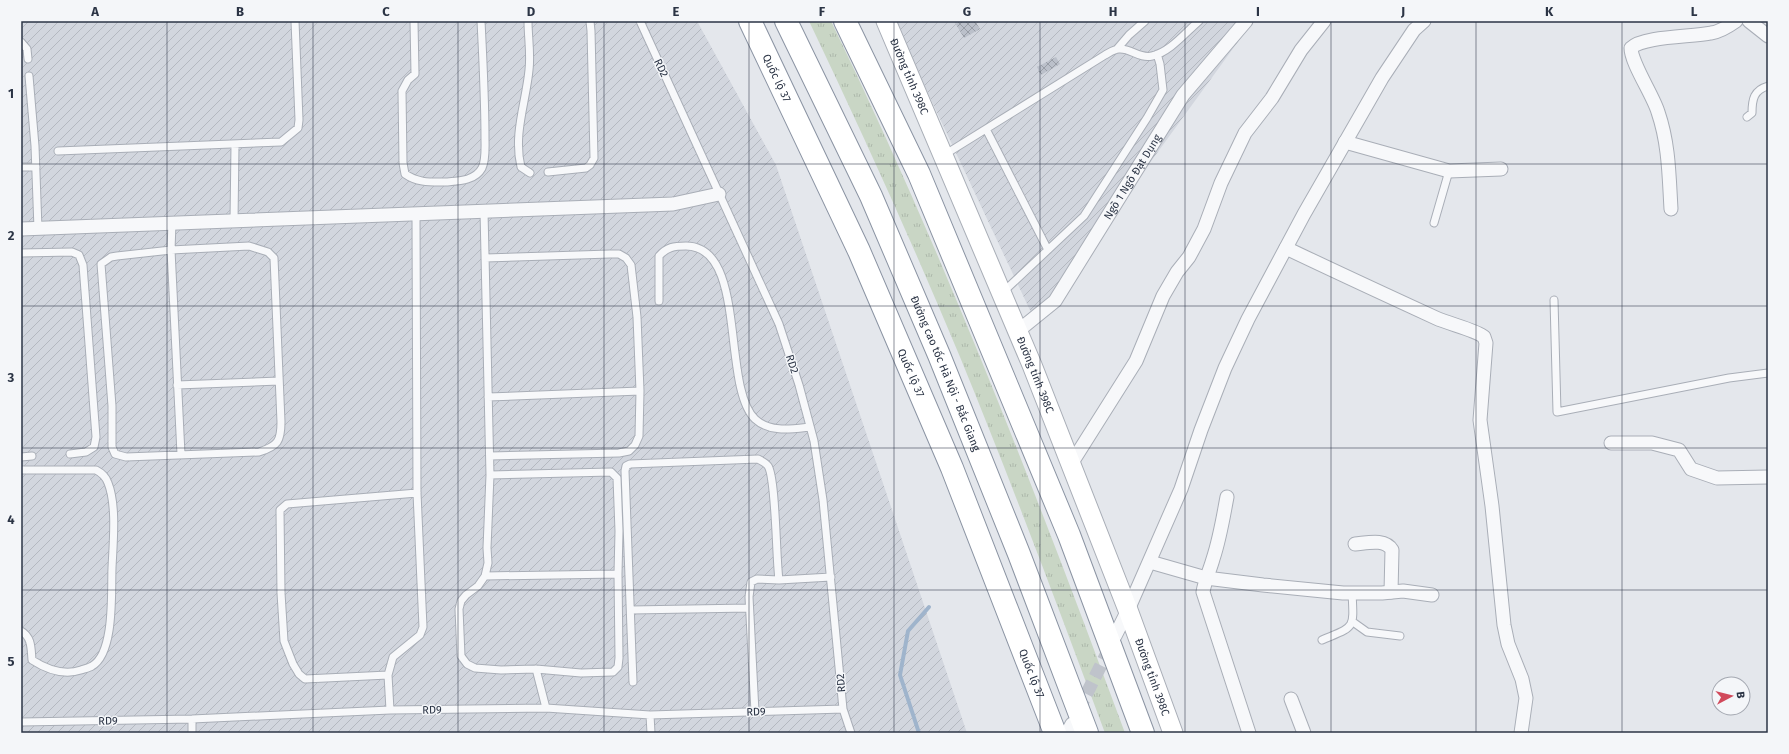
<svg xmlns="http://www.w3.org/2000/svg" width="1789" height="754" viewBox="0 0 1789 754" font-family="'Fira Sans',sans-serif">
<defs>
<pattern id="industrial-furrows" width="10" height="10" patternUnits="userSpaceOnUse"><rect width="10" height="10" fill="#d2d6de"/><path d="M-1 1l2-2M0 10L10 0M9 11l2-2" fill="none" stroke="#b4b8c0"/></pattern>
<pattern id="grass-tufts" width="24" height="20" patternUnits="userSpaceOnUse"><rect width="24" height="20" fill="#c9d6c5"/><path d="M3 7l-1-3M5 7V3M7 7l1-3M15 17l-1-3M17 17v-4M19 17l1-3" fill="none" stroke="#adb8ab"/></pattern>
<pattern id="building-cross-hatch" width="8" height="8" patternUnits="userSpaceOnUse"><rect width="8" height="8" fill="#bbc0ca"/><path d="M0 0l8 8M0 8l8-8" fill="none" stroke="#989da6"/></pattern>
</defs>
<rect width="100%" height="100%" fill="#e4e7ec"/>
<path fill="url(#industrial-furrows)" d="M 21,21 L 697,21 L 776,165 L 967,733 L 21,733 Z
M 894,21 L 1253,21 L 1035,321 Z"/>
<path fill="url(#grass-tufts)" d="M 809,21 L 831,21 C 943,252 1036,492 1125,733 L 1105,733 C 1058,607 1011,481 960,357 C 913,244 862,132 809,21 Z"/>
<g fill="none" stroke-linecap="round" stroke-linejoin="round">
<path stroke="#9fb4cc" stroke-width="4" d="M 919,733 L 900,675 L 908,631 L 929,607"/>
</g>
<path fill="url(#building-cross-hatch)" d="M 954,21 L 975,21 L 980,29 L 964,38 Z
M 1056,57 L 1060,64 L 1041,75 L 1037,67 Z"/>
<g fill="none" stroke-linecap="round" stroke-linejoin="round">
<path stroke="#bfc3cb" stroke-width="13" stroke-dasharray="13 6" stroke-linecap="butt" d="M 1078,711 L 1112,643"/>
<g stroke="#a9aeb7" stroke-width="9">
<path id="service" d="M 414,21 L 415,74 L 408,80 L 402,91 L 403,163 L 405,174 C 418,183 430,182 446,182 C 458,181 475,181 482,168 C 486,160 485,147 485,138 C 485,99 483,60 481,21
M 528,21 C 528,37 531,54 529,70 C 526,102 513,134 521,167 L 530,173
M 640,21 L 779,324 L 799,385 L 814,441 L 823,500 L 843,709 L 851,733
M 21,42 L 27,49 L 28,59
M 1117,49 L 1129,35 L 1145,21
M 29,76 L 35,146 L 38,229
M 1747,117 L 1752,113 C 1752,99 1754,90 1768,86
M 986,129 L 1048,250
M 58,151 L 281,142 L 298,128 L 299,120 L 295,21
M 944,155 L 1105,55 C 1109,53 1114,49 1119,49 C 1131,48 1139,59 1152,56 C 1170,52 1185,33 1199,21
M 21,167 L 36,167
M 548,172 L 586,168 L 590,165 L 594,158 L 591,31 L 590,21
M 484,211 L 490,475 L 487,548 L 488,563 L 485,576 L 478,586 L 466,595 L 461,601 L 459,609 L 461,656 L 467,664 L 475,668 L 501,670 L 536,669 L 581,673 L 613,672 L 618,667 L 619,658 L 618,574 L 619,531 L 617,478 L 611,472 L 490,475
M 234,221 L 235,145
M 172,223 L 171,250 L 249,246 L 268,252 L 274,258 L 281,422 C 281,441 278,446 259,452 L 126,457 L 115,454 L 112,447 L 112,406 L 101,264 L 111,257 L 117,256 L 171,250 L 181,454
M 1434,223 L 1449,171
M 21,253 L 72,252 L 79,255 L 83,265 L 96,437 L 94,447 L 86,452 L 70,454
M 485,258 L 610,254 L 619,254 L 626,258 L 631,265 L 637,317 L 640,391 L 639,436 L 635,445 L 629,451 L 619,453 L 490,456
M 1002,293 L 1084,216 L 1147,118 L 1163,90 L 1160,64 L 1157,54
M 1554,300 L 1557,412 L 1729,378 L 1768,373
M 659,301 L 659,256 C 667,247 674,246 686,246 C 748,246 721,386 755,419 C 770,433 792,429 810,427
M 177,385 L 279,381
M 488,397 L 640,391
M 21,457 L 32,456
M 21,470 L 96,470 C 102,473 106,477 108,483 C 117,505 113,544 112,568 C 111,591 115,653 92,666 C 89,668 84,669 81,670 C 63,676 46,669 32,660 C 31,649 32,637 21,631
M 485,576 L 618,574
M 631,610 L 749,608
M 1353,622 L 1367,632 L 1400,636
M 1322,640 C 1355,626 1354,630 1352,593
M 536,669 L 546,708
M 388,675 L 305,679 L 299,674 L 293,664 L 284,641 L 281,593 L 280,510 L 287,504 L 417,493
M 633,682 L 625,471 L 626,466 L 630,464 L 758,459 C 762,461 766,463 768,466 C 776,478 776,559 779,580 L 831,577
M 390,710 L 388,675 L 393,657 L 420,635 L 423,627 L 417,493 L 416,214
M 755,712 L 749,597 L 751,582 L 757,579 L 779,580
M 650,715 L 651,733
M 192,719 L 192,733
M 21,722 L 192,719 L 390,710 L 546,708 L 650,715 L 843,709"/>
</g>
<g stroke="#a9aeb7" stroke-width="15">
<g id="minor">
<path d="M 1749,21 L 1768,36"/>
<path d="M 1345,142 L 1449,171 L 1501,169"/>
<path d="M 1671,209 C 1669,176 1669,144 1658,112 C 1653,95 1631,63 1631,48 C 1643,36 1692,37 1711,33 C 1719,32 1729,26 1736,21"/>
<path d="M 21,229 L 673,204 L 719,194"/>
<path d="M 1286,248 C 1336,272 1386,295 1436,318 C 1449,324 1476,330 1484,337 L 1486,343 L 1480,420 L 1492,506 L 1504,625 L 1508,644 L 1522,679 L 1526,698 L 1521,733"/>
<path id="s1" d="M 1018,331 L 1055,301 L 1183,95 L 1246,21"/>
<path d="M 1611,443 L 1652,443 L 1679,450 L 1691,469 L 1717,478 L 1768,477"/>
<path d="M 1071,464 L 1136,361 L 1163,296 L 1177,272 L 1189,257 L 1204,229 L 1221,183 L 1245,133 L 1272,98 L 1301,50 L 1324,21"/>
<path d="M 1227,497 C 1223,518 1220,538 1213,559 C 1210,570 1205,580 1203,592 L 1249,733"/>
<path d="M 1355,544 C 1367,543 1385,538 1392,550 L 1391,592"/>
<path d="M 1150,562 L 1206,578 L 1263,585 L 1343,593 L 1382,593 L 1403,591 L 1432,595"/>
<path d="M 1115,636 L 1128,610 L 1181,489 L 1201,430 L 1225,368 L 1248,319 L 1304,214 L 1382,78 L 1414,30 L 1424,21"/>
<path d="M 1291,699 L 1304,733"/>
<path d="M 1067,733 L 1072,724"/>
</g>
</g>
<g stroke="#a9aeb7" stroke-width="21">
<g id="secondary">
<path id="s2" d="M 886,21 L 1032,365 L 1128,610 L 1173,733"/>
</g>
</g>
<g stroke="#8b94a3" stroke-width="24">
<g id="trunk">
<path id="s3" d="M 750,21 L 859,251 L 952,468 L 1055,733"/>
</g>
</g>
<g stroke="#8b94a3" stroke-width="24">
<g id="motorway">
<path id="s4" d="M 786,21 L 871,196 L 939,355 L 1019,554 L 1087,733"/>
<path d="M 845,21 L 919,174 L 1069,535 L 1143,733"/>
</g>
</g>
<use href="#service" stroke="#f7f8fa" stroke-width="7"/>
<use href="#minor" stroke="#f7f8fa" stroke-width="13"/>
<use href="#secondary" stroke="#fff" stroke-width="19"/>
<use href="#trunk" stroke="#fff" stroke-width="22"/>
<use href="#motorway" stroke="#fff" stroke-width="22"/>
</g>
<path fill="none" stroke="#2b3445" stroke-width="1" stroke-opacity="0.55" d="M 167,21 L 167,733M 313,21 L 313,733M 458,21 L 458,733M 604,21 L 604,733M 749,21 L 749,733M 894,21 L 894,733M 1040,21 L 1040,733M 1185,21 L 1185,733M 1331,21 L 1331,733M 1476,21 L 1476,733M 1622,21 L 1622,733M 21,164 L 1768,164M 21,306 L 1768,306M 21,448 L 1768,448M 21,590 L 1768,590"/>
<g text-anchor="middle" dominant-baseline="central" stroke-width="3" stroke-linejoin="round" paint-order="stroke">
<g font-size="11" fill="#2b3445" stroke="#f4f6f9">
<text transform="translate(661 68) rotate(65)">RD2</text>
<text stroke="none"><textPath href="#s2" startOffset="60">Đường tỉnh 398C</textPath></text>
<text stroke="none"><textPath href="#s3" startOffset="63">Quốc lộ 37</textPath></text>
<text stroke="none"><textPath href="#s1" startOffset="194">Ngõ 1 Ngô Đạt Dụng</textPath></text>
<text transform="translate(792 364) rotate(72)">RD2</text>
<text stroke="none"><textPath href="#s3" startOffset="387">Quốc lộ 37</textPath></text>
<text stroke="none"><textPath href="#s4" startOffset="387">Đường cao tốc Hà Nội - Bắc Giang</textPath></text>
<text stroke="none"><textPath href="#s2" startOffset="384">Đường tỉnh 398C</textPath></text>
<text stroke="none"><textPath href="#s3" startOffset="711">Quốc lộ 37</textPath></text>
<text stroke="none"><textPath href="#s2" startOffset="708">Đường tỉnh 398C</textPath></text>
<text transform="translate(841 683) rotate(-95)">RD2</text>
<text transform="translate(432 710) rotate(-1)">RD9</text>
<text transform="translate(756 712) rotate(-2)">RD9</text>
<text transform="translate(108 721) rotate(-1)">RD9</text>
</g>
</g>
<rect width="1789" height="754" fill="none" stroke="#f4f6f9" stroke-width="44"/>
<g transform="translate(1731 696) rotate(83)"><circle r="19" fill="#f4f6f9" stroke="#a4a8b1"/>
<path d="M0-3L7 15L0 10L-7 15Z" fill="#d1495b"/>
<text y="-6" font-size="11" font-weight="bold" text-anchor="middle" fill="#2b3445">B</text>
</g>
<rect x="22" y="22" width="1745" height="710" fill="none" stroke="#2b3445" stroke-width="1.5"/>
<g font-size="13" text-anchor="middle" font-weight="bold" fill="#2b3445">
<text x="95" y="16">A</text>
<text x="240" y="16">B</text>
<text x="386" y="16">C</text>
<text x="531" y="16">D</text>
<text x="676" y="16">E</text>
<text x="822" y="16">F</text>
<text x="967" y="16">G</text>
<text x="1113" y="16">H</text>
<text x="1258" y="16">I</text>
<text x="1403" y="16">J</text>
<text x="1549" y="16">K</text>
<text x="1694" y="16">L</text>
<text x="11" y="98">1</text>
<text x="11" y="240">2</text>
<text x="11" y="382">3</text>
<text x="11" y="524">4</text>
<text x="11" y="666">5</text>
</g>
</svg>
